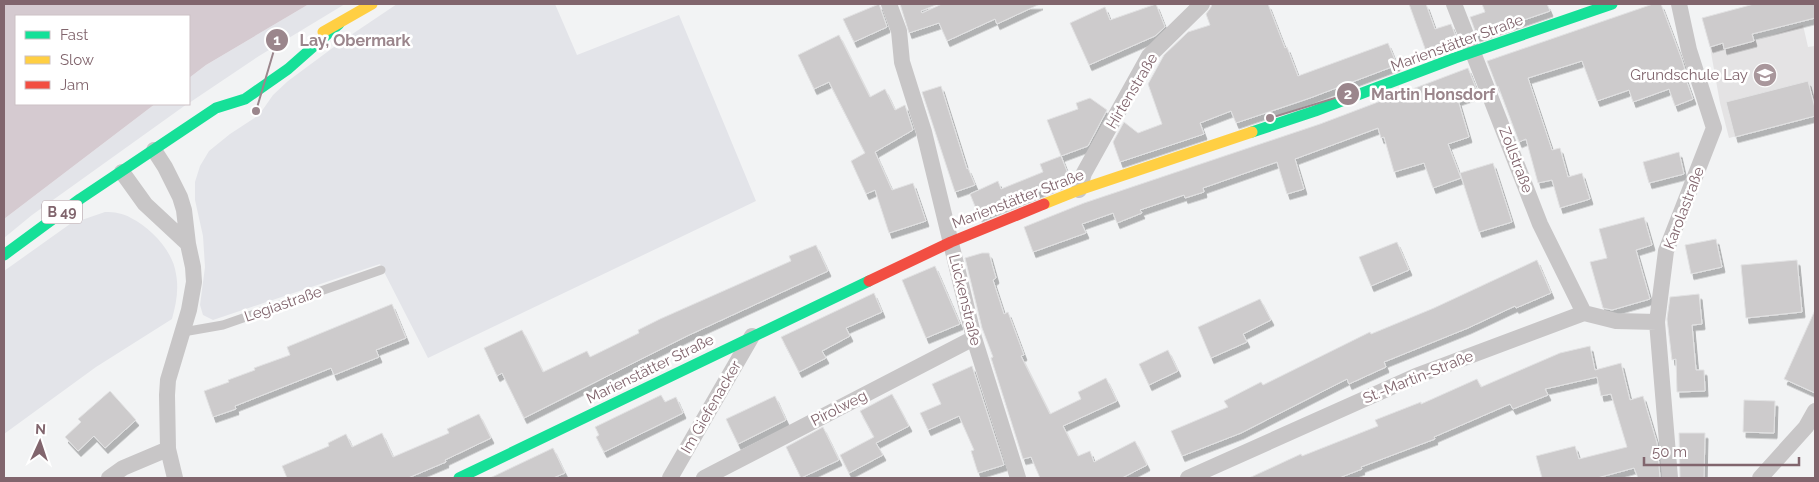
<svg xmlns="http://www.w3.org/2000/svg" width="1819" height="482" viewBox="0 0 1819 482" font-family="Raleway,sans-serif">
<defs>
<filter id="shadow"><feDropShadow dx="3" dy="5.5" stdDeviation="0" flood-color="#0004"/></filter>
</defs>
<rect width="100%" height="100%" fill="#f2f3f4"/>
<path fill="#e4e3e4" d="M 1744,7 L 1754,41 L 1803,25 L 1808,47 L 1815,46 L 1815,116 L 1729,138 L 1720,103 L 1710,47 L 1702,18 Z"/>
<path fill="#e3e4e9" d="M 309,4 L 345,4 L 259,56 L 189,103 L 189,78 L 206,65 Z
M 397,4 L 555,4 L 577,55 L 679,15 L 756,201 L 428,358 L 380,264 L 213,320 L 203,315 L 200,305 L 205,267 L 203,236 L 195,200 L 195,182 L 200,166 L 209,151 L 230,134 L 259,115 L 273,95 L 288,81 L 342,41 Z
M 155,104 L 187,104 L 32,215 L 4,238 L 4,219 Z
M 105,212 C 114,212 123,213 131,218 C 151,228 173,251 176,274 C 179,290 176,304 172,319 L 96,367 L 4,434 L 4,271 L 70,224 Z"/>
<path fill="#d5cad0" d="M 4,4 L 309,4 L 206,65 L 189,78 L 189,16 L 16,16 L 16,104 L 155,104 L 4,219 Z"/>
<path fill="#cdcbcc" stroke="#e2e2e3" filter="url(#shadow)" d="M 879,4 L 887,27 L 854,42 L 843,19 Z
M 900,4 L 938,4 L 921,11 L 922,13 L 942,4 L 1040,4 L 997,24 L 995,19 L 947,41 L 939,23 L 909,33 Z
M 1156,4 L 1165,27 L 1155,36 L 1089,65 L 1070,23 L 1105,7 L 1110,20 Z
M 1212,4 L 1268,4 L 1285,48 L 1287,47 L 1298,76 L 1388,43 L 1397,65 L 1310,98 L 1236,123 L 1231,111 L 1200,123 L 1204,134 L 1120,162 L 1113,142 L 1124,122 L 1138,133 L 1162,124 L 1148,84 L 1164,55 L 1188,32 L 1210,25 L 1206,14 L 1211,7 Z
M 1409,4 L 1426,4 L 1435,29 L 1451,24 L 1458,42 L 1427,54 Z
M 1482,4 L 1547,4 L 1550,11 L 1477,36 L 1470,17 L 1485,12 Z
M 1653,4 L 1661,4 L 1682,60 L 1685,70 L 1683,71 L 1693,99 L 1675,106 L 1669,89 L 1633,102 L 1629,90 L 1597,101 L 1582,61 L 1528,78 L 1552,150 L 1560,148 L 1568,177 L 1582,173 L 1590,199 L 1560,208 L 1552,180 L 1538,183 L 1526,139 L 1519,142 L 1498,86 L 1497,87 L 1487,61 Z
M 1754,4 L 1815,4 L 1815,18 L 1752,34 L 1754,41 L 1724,49 L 1723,43 L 1710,47 L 1702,18 Z
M 839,35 L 870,97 L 885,89 L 895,110 L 905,105 L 913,130 L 875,152 L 892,190 L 913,183 L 926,221 L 889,233 L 875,190 L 866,194 L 851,161 L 865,153 L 829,82 L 814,89 L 798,55 Z
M 1468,68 L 1478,93 L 1458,100 L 1469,137 L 1448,144 L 1461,178 L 1433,188 L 1424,163 L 1394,172 L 1384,137 L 1381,138 L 1378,128 L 1295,159 L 1304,189 L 1287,194 L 1277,162 L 1203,188 L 1204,192 L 1185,198 L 1184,195 L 1140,210 L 1142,213 L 1117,223 L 1113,213 L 1082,224 L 1086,233 L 1033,252 L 1024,227 L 1084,203 L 1320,124 Z
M 1808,81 L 1815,108 L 1815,116 L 1735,137 L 1726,102 Z
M 941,86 L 967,169 L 968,168 L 975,185 L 955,192 L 922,92 Z
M 1090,98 L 1107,110 L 1088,146 L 1061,156 L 1047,120 L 1078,109 L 1076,103 Z
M 1679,152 L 1684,174 L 1649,183 L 1643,162 Z
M 1061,156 L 1070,179 L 979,216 L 970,194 L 998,181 L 1001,189 L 1043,172 L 1040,164 Z
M 1493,163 L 1512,222 L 1479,232 L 1460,173 Z
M 1644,217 L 1652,245 L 1636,250 L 1650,299 L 1612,310 L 1603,308 L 1590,262 L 1607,258 L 1599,229 Z
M 1716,239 L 1722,267 L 1691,274 L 1685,245 Z
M 1397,242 L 1409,270 L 1371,286 L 1359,257 Z
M 816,245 L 828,271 L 687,336 L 524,418 L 502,373 L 497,376 L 484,348 L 522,330 L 543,372 L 587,351 L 590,357 L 639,333 L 638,330 L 660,319 L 791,261 L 789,256 Z
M 982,253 L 989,253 L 996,278 L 993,280 L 1004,314 L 1008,312 L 1024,355 L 1021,356 L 1050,414 L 1081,399 L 1078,392 L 1106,378 L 1117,401 L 1063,426 L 1078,456 L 1090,451 L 1094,462 L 1135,441 L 1147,465 L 1122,478 L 1040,478 L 1031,457 L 1023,459 L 991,358 L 993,357 L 982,328 L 965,258 Z
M 1537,260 L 1551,293 L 1516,308 L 1515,306 L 1468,328 L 1384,362 L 1386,367 L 1349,384 L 1347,379 L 1241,433 L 1182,456 L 1171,431 L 1228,407 L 1224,401 L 1261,382 L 1263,385 L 1370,332 L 1371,334 L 1434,308 Z
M 1797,260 L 1802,312 L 1746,318 L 1741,265 Z
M 935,266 L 960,324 L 926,338 L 902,280 Z
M 874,293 L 882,312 L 846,328 L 850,336 L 822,351 L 826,358 L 799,372 L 781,337 Z
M 1699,294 L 1702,324 L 1692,325 L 1696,370 L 1704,370 L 1705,391 L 1677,392 L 1676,359 L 1672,360 L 1667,319 L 1670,297 Z
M 1260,299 L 1271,320 L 1243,334 L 1247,342 L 1211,358 L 1198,327 Z
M 392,304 L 406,338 L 376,350 L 379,357 L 334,375 L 331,368 L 235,406 L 236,409 L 213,417 L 204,391 L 229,382 L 228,380 L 255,370 L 254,368 L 290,355 L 287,347 Z
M 1815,310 L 1815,393 L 1784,379 Z
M 1590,346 L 1595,370 L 1621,363 L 1630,400 L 1643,396 L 1657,443 L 1660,478 L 1638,478 L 1634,468 L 1597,478 L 1542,478 L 1536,456 L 1575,446 L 1579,459 L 1627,447 L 1611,394 L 1601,396 L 1597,377 L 1545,389 L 1548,395 L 1513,409 L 1510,404 L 1434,437 L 1435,439 L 1361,467 L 1362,469 L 1339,478 L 1249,478 L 1301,454 L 1302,456 L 1378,426 L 1375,420 L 1421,402 L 1421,404 L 1477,379 L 1481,387 L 1560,353 Z
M 1168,350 L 1178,371 L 1149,385 L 1139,364 Z
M 972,366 L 1004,465 L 978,473 L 971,451 L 974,450 L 959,416 L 928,430 L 920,413 L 941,404 L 932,384 Z
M 110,391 L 136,420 L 105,448 L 94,436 L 78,451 L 65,437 L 81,422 L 78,419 Z
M 892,394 L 909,426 L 876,443 L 883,455 L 849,473 L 840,455 L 874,437 L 860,411 Z
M 661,395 L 665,402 L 676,397 L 683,413 L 604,452 L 596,437 L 599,435 L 595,427 Z
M 775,396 L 786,420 L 738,444 L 726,419 Z
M 1744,400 L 1775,401 L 1774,433 L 1743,432 Z
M 479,414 L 491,438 L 445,460 L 446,462 L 408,478 L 287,478 L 282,466 L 329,446 L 328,443 L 346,434 L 352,447 L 382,433 L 393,457 L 449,433 L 447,429 Z
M 823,427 L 839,460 L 801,478 L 786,447 Z
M 1679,433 L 1705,433 L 1704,478 L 1680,478 Z
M 553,448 L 565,473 L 553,478 L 490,478 Z"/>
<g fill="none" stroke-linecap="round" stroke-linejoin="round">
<path stroke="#c8c6c7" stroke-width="9" d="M 183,332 L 223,325 L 381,270"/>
<path stroke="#c8c6c7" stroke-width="16" d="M 889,4 L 899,31 L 902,62 L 924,132 L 974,338 L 1018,478
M 1454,4 L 1540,224 L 1584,313
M 154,150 L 165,167 L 180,197 L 184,210 L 188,244 L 193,267 L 194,282 L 189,310 L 168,380 L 167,395 L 168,449 L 175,478
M 122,172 L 145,204 L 188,244
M 1079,190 L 1084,173 L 1149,56 L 1202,4
M 109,478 L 123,468 L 168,449
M 670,478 L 752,336
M 704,478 L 974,338
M 1188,478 L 1416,376 L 1584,313 L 1616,321 L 1657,322
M 1670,478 L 1657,322 L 1666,251 L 1714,128 L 1689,50 L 1679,4
M 1760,478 L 1806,427 L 1815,411"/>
<path stroke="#16e098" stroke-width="11" d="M 1252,132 L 1315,111 L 1455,58 L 1612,4
M 4,255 L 80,199 L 216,108 L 245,99 L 288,69 L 339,24
M 459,478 L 869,281"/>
<path stroke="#ffcf43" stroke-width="11" d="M 323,32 L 372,4
M 1044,204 L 1079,190 L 1252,132"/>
<path stroke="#f24e42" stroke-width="11" d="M 869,281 L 951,242 L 1044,204"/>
</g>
<defs>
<g id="school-disc" transform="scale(1.25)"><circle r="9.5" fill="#a9979c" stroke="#fff"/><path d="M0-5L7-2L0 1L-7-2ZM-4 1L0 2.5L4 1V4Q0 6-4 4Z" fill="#fff"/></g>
</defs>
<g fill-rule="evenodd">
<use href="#school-disc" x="1765" y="75"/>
</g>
<g text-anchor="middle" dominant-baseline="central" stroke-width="5" stroke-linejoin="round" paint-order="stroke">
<rect fill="#fff" stroke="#a79399" stroke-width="1" x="42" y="200.5" width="40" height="23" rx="4"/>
<g font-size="14" font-weight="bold" fill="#81656d">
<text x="62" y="212">B 49</text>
</g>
<g font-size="15" fill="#81656d" stroke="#fff">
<text transform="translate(1457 43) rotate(-20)">Marienstätter Straße</text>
<text transform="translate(1132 91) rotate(-59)">Hirtenstraße</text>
<text transform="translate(1516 160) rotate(69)">Zollstraße</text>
<text transform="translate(1018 199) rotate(-21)">Marienstätter Straße</text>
<text transform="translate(1684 208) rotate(-69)">Karolastraße</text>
<text transform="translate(965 300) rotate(76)">Lückenstraße</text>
<text transform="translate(283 304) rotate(-19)">Legiastraße</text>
<text transform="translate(650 369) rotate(-26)">Marienstätter Straße</text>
<text transform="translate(1418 377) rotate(-22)">St.-Martin-Straße</text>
<text transform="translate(711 407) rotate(-60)">Im Giefenacker</text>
<text transform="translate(839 408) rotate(-27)">Pirolweg</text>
</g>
<g font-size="15" fill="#81656d" stroke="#fff" text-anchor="end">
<text x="1748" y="75">Grundschule Lay</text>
</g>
</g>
<path fill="none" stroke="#9b868c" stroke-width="2" d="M256 111L277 40M1270 118L1348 94"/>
<g fill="#9b868c" stroke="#fff" stroke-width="2">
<circle cx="256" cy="111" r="5"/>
<circle cx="1270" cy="118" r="5"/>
<circle cx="277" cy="40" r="12"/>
<circle cx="1348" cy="94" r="12"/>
</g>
<g font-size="15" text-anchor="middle" font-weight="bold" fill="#fff">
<text x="277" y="45">1</text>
<text x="1348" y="99">2</text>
</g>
<g font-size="16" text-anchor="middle" font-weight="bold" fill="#9b868c" stroke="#fff" stroke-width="5" stroke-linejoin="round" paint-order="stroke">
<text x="355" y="46">Lay, Obermark</text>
<text x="1433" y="100">Martin Honsdorf</text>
</g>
<rect width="1819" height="482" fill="none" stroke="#81656d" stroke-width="10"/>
<rect x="15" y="15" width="175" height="90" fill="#ffffff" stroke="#cdc1c5"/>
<rect x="25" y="31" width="25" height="8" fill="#16e098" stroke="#cdc1c5"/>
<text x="60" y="40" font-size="15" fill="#81656d">Fast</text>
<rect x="25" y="56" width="25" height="8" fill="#ffcf43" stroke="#cdc1c5"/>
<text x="60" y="65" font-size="15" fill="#81656d">Slow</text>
<rect x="25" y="81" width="25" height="8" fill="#f24e42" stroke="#cdc1c5"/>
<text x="60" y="90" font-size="15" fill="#81656d">Jam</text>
<g transform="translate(40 442) rotate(3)" stroke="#ffffff" stroke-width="4" paint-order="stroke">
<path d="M0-4L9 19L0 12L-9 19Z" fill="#81656d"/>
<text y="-8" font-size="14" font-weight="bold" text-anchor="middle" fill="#81656d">N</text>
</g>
<path d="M1644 457v8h155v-8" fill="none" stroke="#81656d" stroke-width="2.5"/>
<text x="1652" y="457" font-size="15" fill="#81656d" stroke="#ffffff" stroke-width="4" paint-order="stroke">50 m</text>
</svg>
